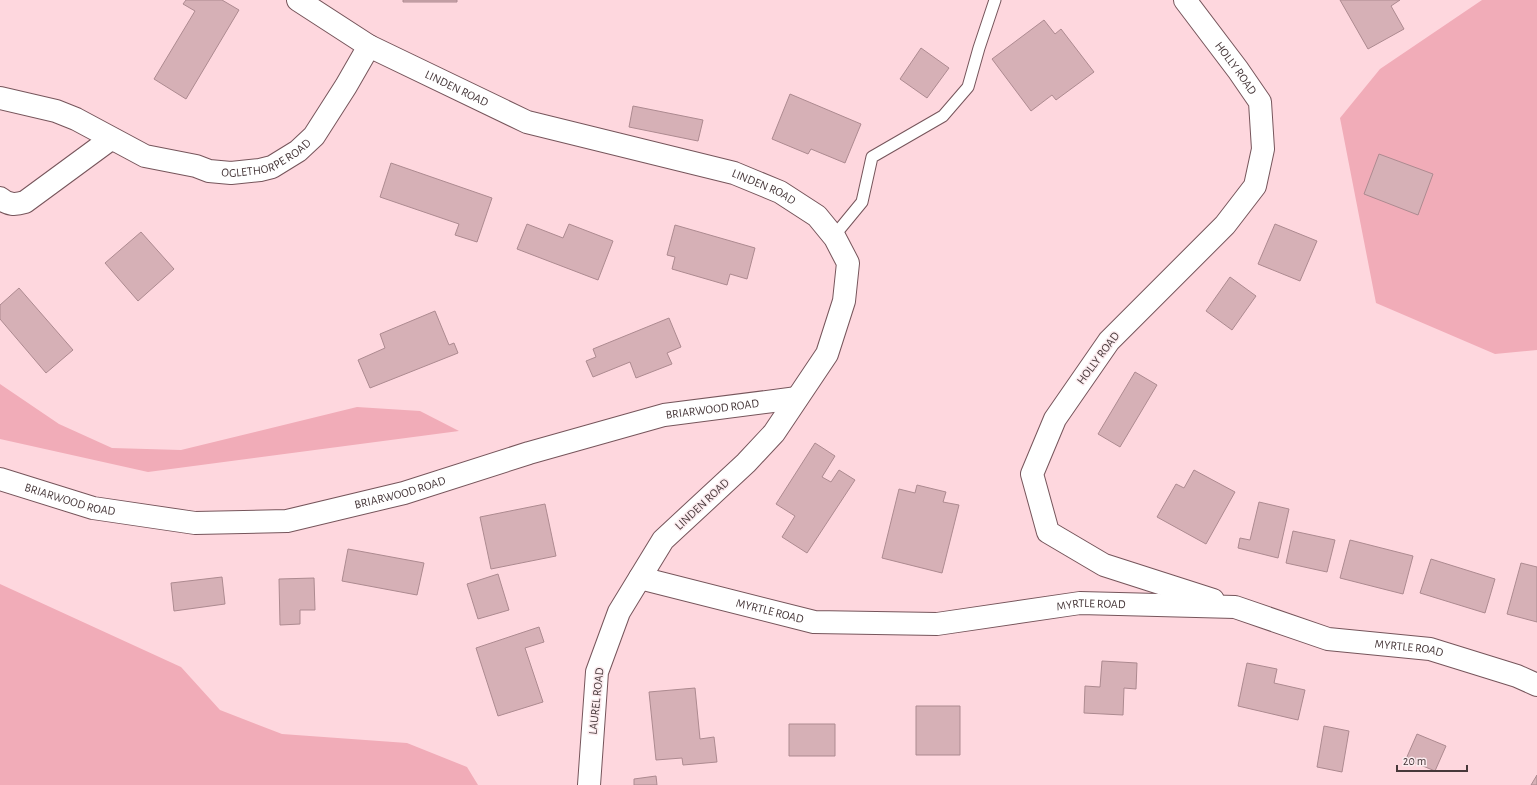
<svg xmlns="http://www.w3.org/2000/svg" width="1537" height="785" viewBox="0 0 1537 785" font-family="'Alegreya Sans',sans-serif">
<rect width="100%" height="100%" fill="#fed7de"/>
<path fill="#f1acb8" d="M 1482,0 L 1537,0 L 1537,350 L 1495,354 L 1376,303 L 1340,118 L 1380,69 Z
M 0,384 L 59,424 L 112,448 L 181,450 L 357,407 L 420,411 L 459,431 L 148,472 L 0,439 Z
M 0,584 L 181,667 L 220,710 L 282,734 L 407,743 L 467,767 L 478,785 L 0,785 Z"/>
<path fill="#d6b0b6" stroke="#ad8a90" d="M 186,0 L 222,0 L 239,10 L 186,99 L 154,79 L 195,11 L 183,4 Z
M 403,0 L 457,0 L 457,2 L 403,2 Z
M 1340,0 L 1400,0 L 1391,6 L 1404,29 L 1368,49 Z
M 1044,20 L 1055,34 L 1061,29 L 1094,72 L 1056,100 L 1052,95 L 1031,111 L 992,59 Z
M 921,48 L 949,68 L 927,98 L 900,79 Z
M 790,94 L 861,124 L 845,163 L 811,149 L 808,154 L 772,139 Z
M 633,106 L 703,120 L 698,141 L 629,127 Z
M 1379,154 L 1433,174 L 1418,215 L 1364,194 Z
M 391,163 L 492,198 L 477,242 L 455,235 L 459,224 L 380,197 Z
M 527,224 L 563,238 L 569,224 L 613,241 L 598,280 L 517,249 Z
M 1275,224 L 1317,241 L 1300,281 L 1258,264 Z
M 675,225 L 755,248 L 747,279 L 730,274 L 727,285 L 672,269 L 675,257 L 667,255 Z
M 141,232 L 174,269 L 138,301 L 105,263 Z
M 1230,277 L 1256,296 L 1232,330 L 1206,311 Z
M 19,288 L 73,350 L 46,373 L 0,319 L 0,305 Z
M 435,311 L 449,345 L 454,343 L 458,353 L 370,388 L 358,360 L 385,348 L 380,334 Z
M 669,318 L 681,347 L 667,353 L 672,364 L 636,378 L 630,362 L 593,377 L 586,361 L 596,357 L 593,349 Z
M 1135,372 L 1157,385 L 1120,447 L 1098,434 Z
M 815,443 L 835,456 L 822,477 L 831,482 L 839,470 L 855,480 L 807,553 L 782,537 L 795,516 L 776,504 Z
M 1194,470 L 1235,492 L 1206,544 L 1157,517 L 1176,484 L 1184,488 Z
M 917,485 L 946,492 L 943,502 L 959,505 L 942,573 L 882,558 L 899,489 L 915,493 Z
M 1259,502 L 1289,509 L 1278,558 L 1238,548 L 1240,538 L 1250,540 Z
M 545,504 L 556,556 L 491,569 L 480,517 Z
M 1293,531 L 1335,540 L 1327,572 L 1286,563 Z
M 1350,540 L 1413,556 L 1403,594 L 1340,578 Z
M 348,549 L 424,563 L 417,595 L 342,581 Z
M 1431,559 L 1495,579 L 1485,613 L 1420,593 Z
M 1521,563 L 1537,567 L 1537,622 L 1507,614 Z
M 498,574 L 509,610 L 478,619 L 467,584 Z
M 222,577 L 225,604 L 174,611 L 171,583 Z
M 314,578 L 315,610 L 300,610 L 300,624 L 280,625 L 279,579 Z
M 539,627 L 544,642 L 525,648 L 543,702 L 498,716 L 476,648 Z
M 1102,661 L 1137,663 L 1136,689 L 1124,688 L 1123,715 L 1084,713 L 1085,686 L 1100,687 Z
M 1247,663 L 1277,669 L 1274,683 L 1305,690 L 1298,720 L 1238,706 Z
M 695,688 L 700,739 L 714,737 L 717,762 L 683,765 L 682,758 L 656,760 L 649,692 Z
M 916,706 L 960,706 L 960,755 L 916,755 Z
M 789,724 L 835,724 L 835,756 L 789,756 Z
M 1324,726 L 1349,731 L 1342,772 L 1317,767 Z
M 1417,734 L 1446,746 L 1435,771 L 1406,759 Z
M 1537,775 L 1537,785 L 1531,785 Z
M 656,776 L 657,785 L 634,785 L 634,779 Z"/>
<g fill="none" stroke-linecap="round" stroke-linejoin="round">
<g stroke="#76555b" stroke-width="13">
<path id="service" d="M 834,236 L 862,202 L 872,157 L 943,116 L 968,87 L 979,48 L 995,0"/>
</g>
<g stroke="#76555b" stroke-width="24">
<g id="minor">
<path id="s1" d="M 298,0 L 369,46 L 527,122 L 734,173 L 780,192 L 817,216 L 835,238 L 848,263 L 844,301 L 827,354 L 774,433 L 746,463 L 663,540 L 619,612 L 597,672 L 589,785"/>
<path id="s2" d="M 1185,0 L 1238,70 L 1260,102 L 1263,149 L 1255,186 L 1225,225 L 1109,341 L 1055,419 L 1032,474 L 1048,532 L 1104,565 L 1213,600"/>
<path id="s3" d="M 0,98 L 56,111 L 76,119 L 145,156 L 196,166 L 209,171 L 231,173 L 260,170 L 272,167 L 298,151 L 314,136 L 346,86 L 369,46"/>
<path d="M 0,198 C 8,205 15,205 25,202 L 108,141 L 114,140"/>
<path id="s4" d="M 0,479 L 93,508 L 195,523 L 287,521 L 404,493 L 529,453 L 664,415 L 797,398"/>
<path id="s5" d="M 640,578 L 814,622 L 937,624 L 1080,603 L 1235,607 L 1328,639 L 1430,649 L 1517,676 L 1537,685"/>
</g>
</g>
<use href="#service" stroke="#fff" stroke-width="11"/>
<use href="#minor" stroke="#fff" stroke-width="22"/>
</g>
<g text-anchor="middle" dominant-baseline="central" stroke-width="3" stroke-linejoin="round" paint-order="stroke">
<g font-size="12" fill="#47383a" stroke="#fbebee">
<text stroke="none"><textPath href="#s2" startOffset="85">HOLLY ROAD</textPath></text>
<text stroke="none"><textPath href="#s1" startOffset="182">LINDEN ROAD</textPath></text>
<text stroke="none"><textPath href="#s3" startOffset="284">OGLETHORPE ROAD</textPath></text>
<text stroke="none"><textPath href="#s1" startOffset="506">LINDEN ROAD</textPath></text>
<text transform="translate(1098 358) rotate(-53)">HOLLY ROAD</text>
<text stroke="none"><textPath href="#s4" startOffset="733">BRIARWOOD ROAD</textPath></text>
<text stroke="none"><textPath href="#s4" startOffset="409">BRIARWOOD ROAD</textPath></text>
<text stroke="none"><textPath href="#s4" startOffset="73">BRIARWOOD ROAD</textPath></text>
<text transform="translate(702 504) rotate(-43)">LINDEN ROAD</text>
<text stroke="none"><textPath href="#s5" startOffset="458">MYRTLE ROAD</textPath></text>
<text stroke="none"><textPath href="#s5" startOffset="134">MYRTLE ROAD</textPath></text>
<text stroke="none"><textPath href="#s5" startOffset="782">MYRTLE ROAD</textPath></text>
<text transform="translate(596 701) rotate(-84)">LAUREL ROAD</text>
</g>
</g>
<path d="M1397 765v6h70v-6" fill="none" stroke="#47383a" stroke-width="2"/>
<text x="1403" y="765" font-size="12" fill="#47383a" stroke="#fbebee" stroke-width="3" paint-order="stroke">20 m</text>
</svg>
